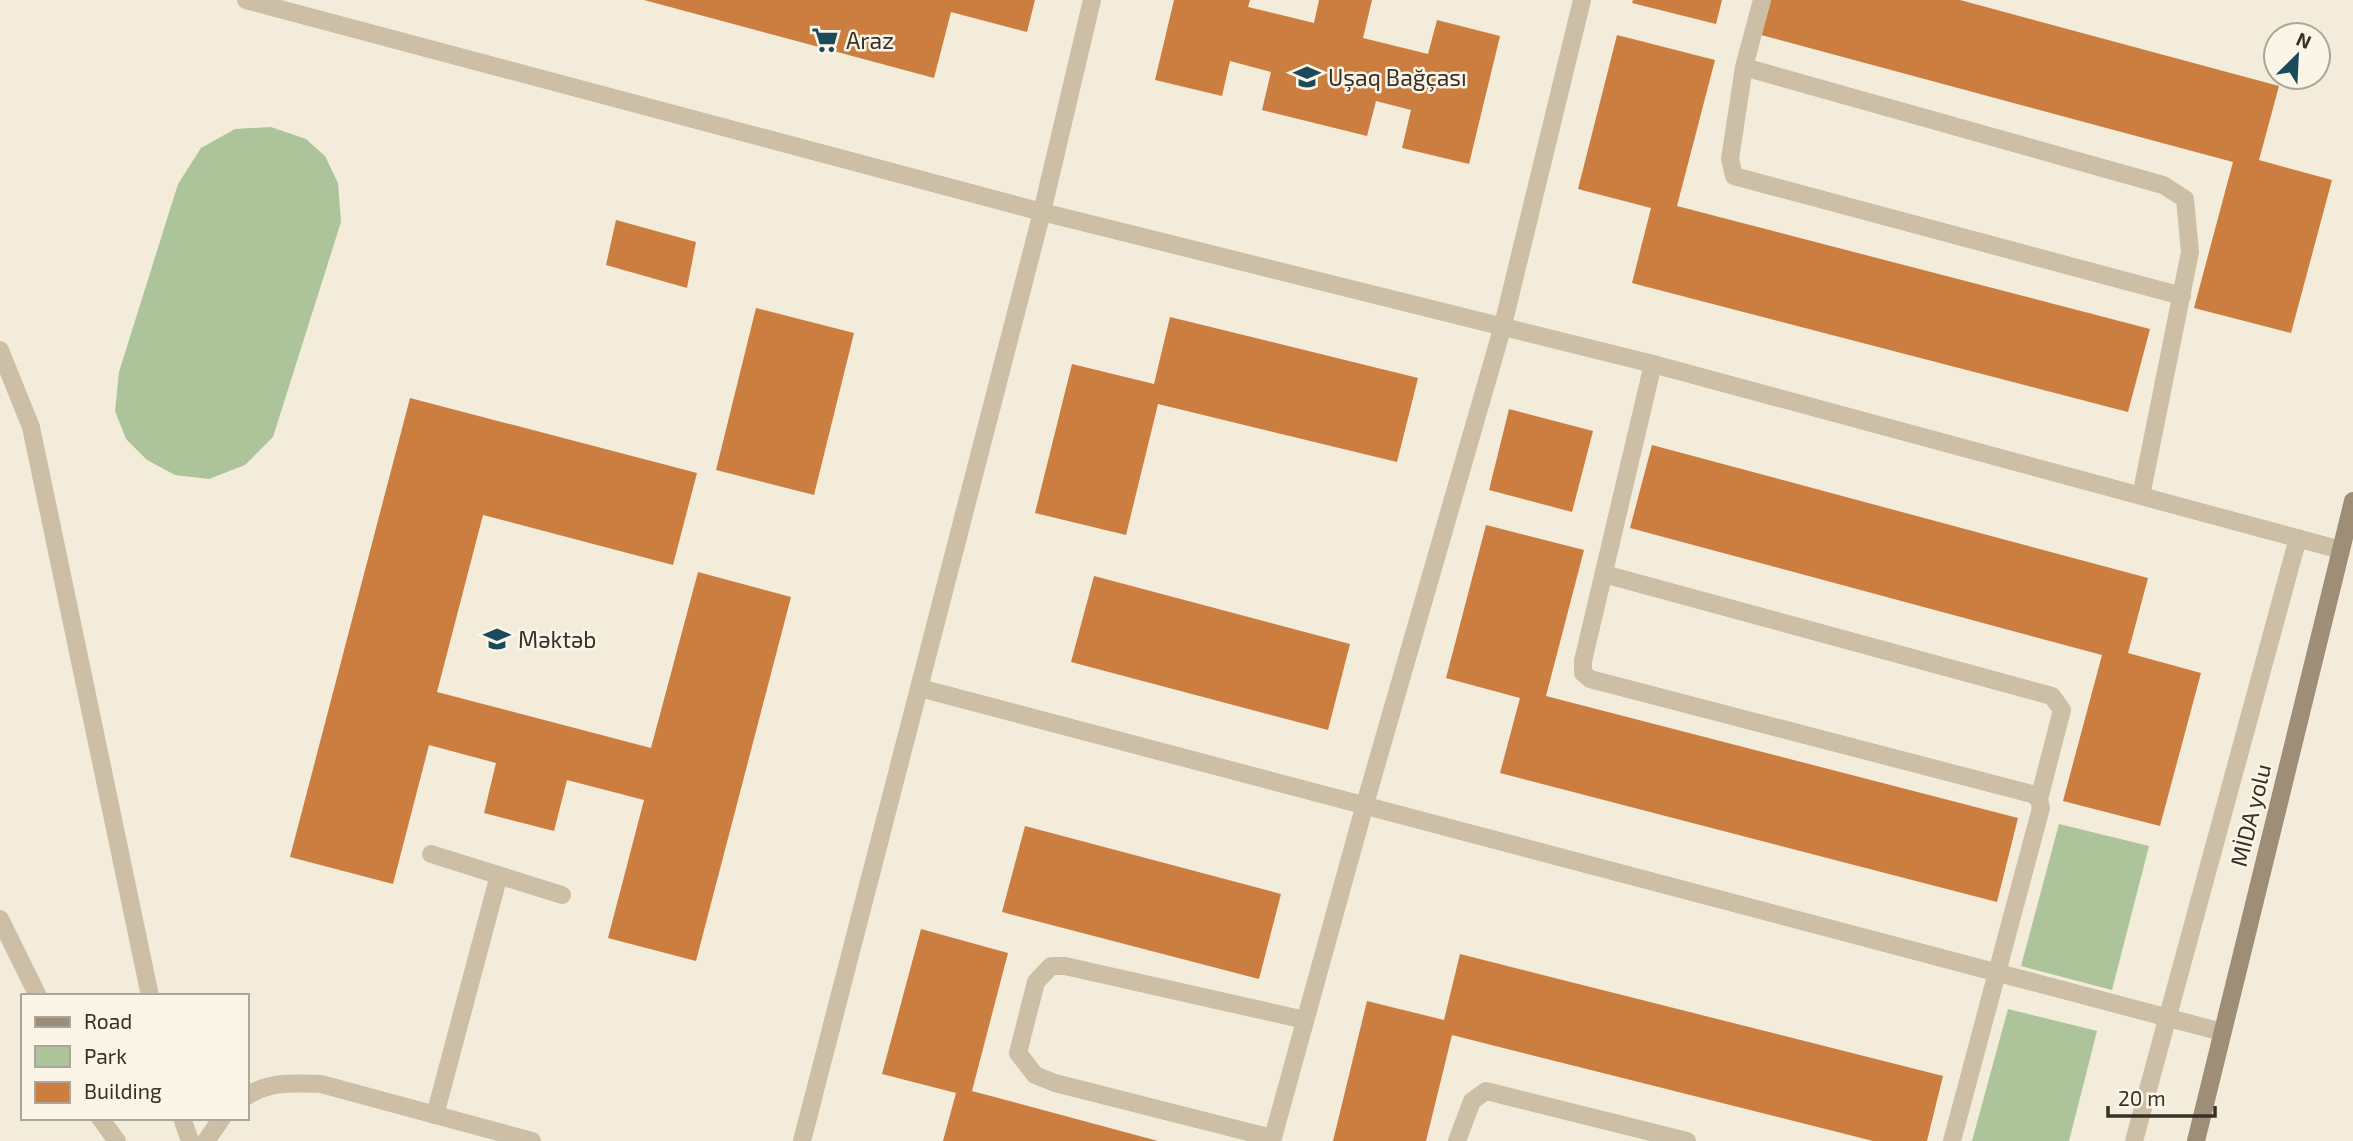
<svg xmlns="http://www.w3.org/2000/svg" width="2353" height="1141" viewBox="0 0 2353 1141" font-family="'Exo 2',sans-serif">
<rect width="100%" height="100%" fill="#f3ecdb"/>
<path fill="#adc39a" d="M 271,127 L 306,139 L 325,156 L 338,183 L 341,222 L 273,437 L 245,465 L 209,479 L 175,475 L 147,460 L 126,439 L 115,411 L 119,372 L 178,184 L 201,148 L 235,129 Z
M 2059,824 L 2149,846 L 2112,990 L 2021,966 Z
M 2008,1009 L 2097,1031 L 2069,1141 L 1972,1141 Z"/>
<path fill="#cb7e40" d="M 644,0 L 1035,0 L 1027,32 L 951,12 L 934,78 Z
M 1174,0 L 1250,0 L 1248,7 L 1314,23 L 1319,0 L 1372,0 L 1363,38 L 1428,54 L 1437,20 L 1500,36 L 1469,164 L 1402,148 L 1411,110 L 1376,101 L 1367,136 L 1262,110 L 1271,72 L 1230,61 L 1222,96 L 1155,80 Z
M 1633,0 L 1722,0 L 1716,24 L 1632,3 Z
M 1771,0 L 1960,0 L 2279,86 L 2259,160 L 2332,180 L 2291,333 L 2194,308 L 2233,162 L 1761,35 Z
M 1617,35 L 1715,60 L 1677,206 L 2150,329 L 2128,412 L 1632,283 L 1651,208 L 1578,189 Z
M 616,220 L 696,242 L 687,288 L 606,265 Z
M 756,308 L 854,333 L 814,495 L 716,470 Z
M 1170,317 L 1418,378 L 1397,462 L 1158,404 L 1126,535 L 1035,513 L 1072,364 L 1154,384 Z
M 410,398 L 697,473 L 673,565 L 483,515 L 437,692 L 651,748 L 698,572 L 791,597 L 696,961 L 608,938 L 644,800 L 567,780 L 554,831 L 484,813 L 496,763 L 429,745 L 393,884 L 290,857 Z
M 1509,409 L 1593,431 L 1572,512 L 1489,490 Z
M 1652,445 L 2148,578 L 2128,653 L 2201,673 L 2160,826 L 2063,801 L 2102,655 L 1630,528 Z
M 1486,525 L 1584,550 L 1546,696 L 2018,818 L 1997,902 L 1500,773 L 1520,698 L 1446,678 Z
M 1094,576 L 1350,644 L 1328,730 L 1071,662 Z
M 1025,826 L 1281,894 L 1259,979 L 1002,912 Z
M 921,929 L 1008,953 L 972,1091 L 1158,1141 L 943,1141 L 956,1093 L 882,1074 Z
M 1460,954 L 1943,1076 L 1927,1141 L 1873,1141 L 1452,1035 L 1426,1141 L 1333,1141 L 1367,1001 L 1444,1020 Z"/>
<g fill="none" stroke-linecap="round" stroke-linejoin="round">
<path stroke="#ccbfa6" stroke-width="18" d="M 1653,364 L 1583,661 L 1583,673 L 1590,679 L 2032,794 L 2039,799 L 2041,808 L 1952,1141
M 1604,574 L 2052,696 L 2062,710 L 2039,799
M 920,688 L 2222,1032
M 431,854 L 562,895
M 0,919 L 38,996
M 435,1115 L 499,875
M 100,1118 L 117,1141
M 1272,1138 L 1055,1083 L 1035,1075 L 1018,1053 L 1036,982 L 1051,966 L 1065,966 L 1305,1020
M 802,1141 L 1042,212 L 1092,0
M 1457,1141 L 1472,1101 L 1486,1091 L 1687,1141
M 2134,1141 L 2298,538"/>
<path stroke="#ccbfa6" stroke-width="18" d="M 246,0 L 1042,212 L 1653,364 L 2341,550
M 1762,0 L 1744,67 L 2163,185 L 2185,199 L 2190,252 L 2141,496
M 1744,67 L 1730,159 L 1734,176 L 2182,296
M 0,350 L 31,427 L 150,996
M 247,1096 C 269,1081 295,1083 321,1084 L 532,1141
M 182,1118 L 190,1141
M 206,1141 L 222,1118
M 1272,1141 L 1365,804 L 1502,329 L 1582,0"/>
<path stroke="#9f8e77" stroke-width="18" d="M 2196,1141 L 2353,501"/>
</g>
<defs>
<g id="supermarket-bare" transform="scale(2.1)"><path d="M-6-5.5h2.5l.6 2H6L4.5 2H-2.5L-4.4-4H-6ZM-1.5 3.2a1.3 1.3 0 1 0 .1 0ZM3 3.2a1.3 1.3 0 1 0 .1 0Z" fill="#1b4a5b" stroke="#faf5e7" stroke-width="2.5" paint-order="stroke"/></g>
<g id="school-bare" transform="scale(2.1)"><path d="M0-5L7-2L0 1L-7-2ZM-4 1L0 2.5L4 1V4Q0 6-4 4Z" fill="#1b4a5b" stroke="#faf5e7" stroke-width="2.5" paint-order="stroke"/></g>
</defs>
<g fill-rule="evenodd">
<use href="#supermarket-bare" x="825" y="40"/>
<use href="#school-bare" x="1307" y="77"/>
<use href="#school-bare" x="497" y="639"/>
</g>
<g text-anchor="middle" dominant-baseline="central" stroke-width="5" stroke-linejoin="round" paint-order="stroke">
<g font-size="23" fill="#373027" stroke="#faf5e7" text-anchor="start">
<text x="846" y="40">Araz</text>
<text x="1328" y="77">Uşaq Bağçası</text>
<text x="518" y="639">Məktəb</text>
</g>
<g font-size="23" fill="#373027" stroke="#faf5e7">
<text transform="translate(2250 815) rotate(-76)">MİDA yolu</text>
</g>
</g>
<rect x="21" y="994" width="228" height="126" fill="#faf5e7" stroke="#aca69a" stroke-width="2"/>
<rect x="35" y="1017" width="35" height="10" fill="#9f8e77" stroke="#aca69a" stroke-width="2"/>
<text x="84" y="1029" font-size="21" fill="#373027">Road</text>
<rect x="35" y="1046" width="35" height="21" fill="#adc39a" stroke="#aca69a" stroke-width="2"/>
<text x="84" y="1064" font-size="21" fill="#373027">Park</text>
<rect x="35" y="1082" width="35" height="21" fill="#cb7e40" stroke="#aca69a" stroke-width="2"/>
<text x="84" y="1099" font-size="21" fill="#373027">Building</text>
<g transform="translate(2297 56) rotate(24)"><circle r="33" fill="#faf5e7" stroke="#aca69a" stroke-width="2"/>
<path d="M0-5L12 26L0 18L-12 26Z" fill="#1b4a5b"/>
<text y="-10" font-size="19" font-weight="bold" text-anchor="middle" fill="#373027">N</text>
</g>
<path d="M2108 1106v10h107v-10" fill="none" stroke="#373027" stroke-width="3.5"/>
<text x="2118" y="1106" font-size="21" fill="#373027" stroke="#faf5e7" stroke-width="5" paint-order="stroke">20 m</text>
</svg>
